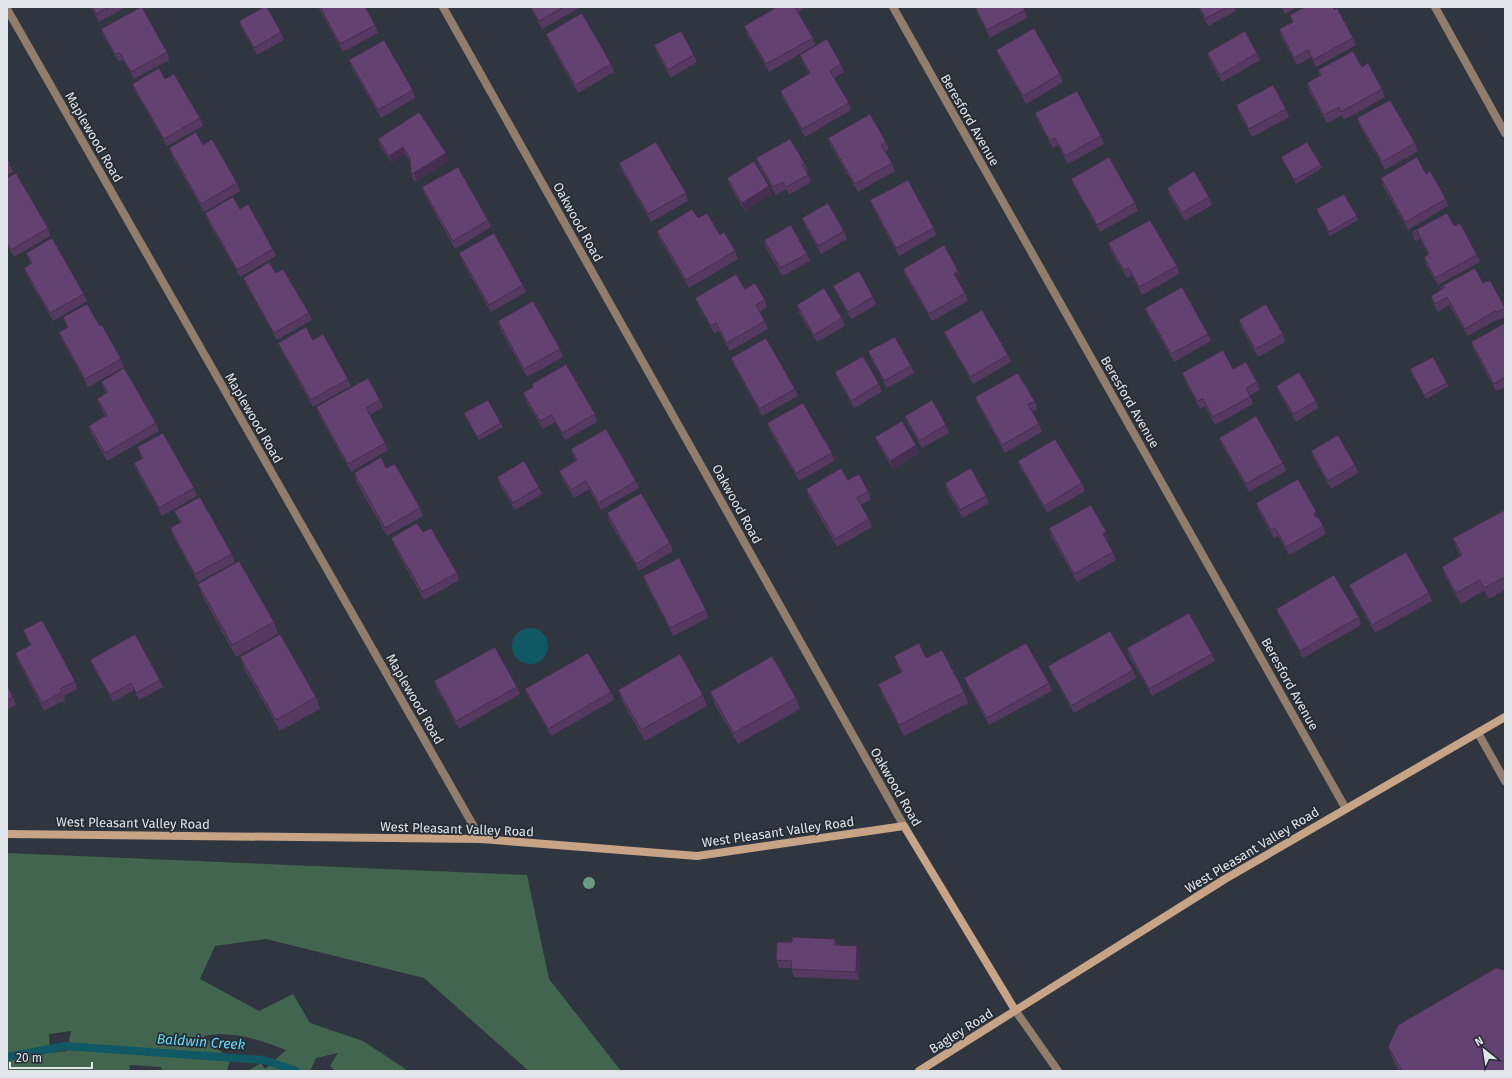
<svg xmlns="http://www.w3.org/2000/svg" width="1512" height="1078" viewBox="0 0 1512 1078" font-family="'Fira Sans',sans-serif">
<rect width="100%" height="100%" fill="#30363f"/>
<path fill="#41654e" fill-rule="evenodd" d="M 7,853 L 527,875 L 549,979 L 621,1071 L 529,1071 L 424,978 L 266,939 L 215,946 L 200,979 L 259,1011 L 293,994 L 310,1023 L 363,1041 L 404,1068 L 406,1071 L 335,1071 L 330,1066 L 338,1053 L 316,1058 L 310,1071 L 248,1071 L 261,1063 L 265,1069 L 286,1050 C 259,1040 233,1030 204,1036 L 230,1060 L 227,1071 L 162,1071 L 161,1067 L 130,1065 L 129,1071 L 7,1071 ZM 71,1031 L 67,1051 L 50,1053 L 49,1034 Z"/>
<path fill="#115865" d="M512 646a18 18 0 1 1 36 0a18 18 0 1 1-36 0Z"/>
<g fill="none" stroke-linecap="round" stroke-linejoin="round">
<path stroke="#115865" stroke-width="8" d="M 7,1057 L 65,1046 L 264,1060 L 296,1071"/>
<path stroke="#927d6a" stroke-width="8" d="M 1478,733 L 1505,781
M 1015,1010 L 1058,1071"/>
<path stroke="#927d6a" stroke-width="8" d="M 443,7 L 904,826
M 893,7 L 1346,809
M 1435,7 L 1505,133
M 7,9 L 481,839"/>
<path stroke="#c7a486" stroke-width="8" d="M 7,834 L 481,839 L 697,856 L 904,826 L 1015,1010
M 919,1071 L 1225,879 L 1505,717"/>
</g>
<circle fill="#689b81" cx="589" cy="883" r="6"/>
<path fill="#553961" d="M 91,7 L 126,7 L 99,22 Z
M 318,7 L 365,7 L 375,25 L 378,33 L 343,52 Z
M 530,7 L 579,7 L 579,8 L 542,29 Z
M 771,7 L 806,7 L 798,12 L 813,38 L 815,45 L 769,72 L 747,34 L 744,26 L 773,9 Z
M 974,7 L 1023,7 L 1027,18 L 990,38 Z
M 1198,7 L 1234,7 L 1236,11 L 1208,26 Z
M 1281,7 L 1297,7 L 1285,14 Z
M 1290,15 L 1353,38 L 1356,45 L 1316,67 L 1311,57 L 1297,65 L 1281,37 L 1279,29 L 1292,22 Z
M 239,21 L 281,32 L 284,40 L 257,55 L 242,29 Z
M 101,29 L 167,52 L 169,60 L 134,79 L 123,60 L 118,61 L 104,37 Z
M 546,34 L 611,64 L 614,72 L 578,93 L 549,42 Z
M 654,45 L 694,55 L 697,62 L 671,78 L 657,53 Z
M 996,50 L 1060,74 L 1063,82 L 1026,104 L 999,57 Z
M 1207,53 L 1257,53 L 1260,60 L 1222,82 L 1210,61 Z
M 800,55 L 841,64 L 844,72 L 834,78 L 849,103 L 851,110 L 805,137 L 783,98 L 780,91 L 809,74 L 803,63 Z
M 349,60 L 413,90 L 415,98 L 381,118 L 352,68 Z
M 1318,70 L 1382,89 L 1385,97 L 1344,120 L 1342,115 L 1327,123 L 1309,91 L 1307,83 L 1320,76 Z
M 165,79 L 200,118 L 203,126 L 167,146 L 135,91 L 132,84 Z
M 1236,105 L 1286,109 L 1289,117 L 1252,137 L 1239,113 Z
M 1035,113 L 1101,136 L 1104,144 L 1068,164 L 1058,145 L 1053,148 L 1038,121 Z
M 1357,118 L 1415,143 L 1418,151 L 1385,170 L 1360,126 Z
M 828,138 L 886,142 L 889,149 L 885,152 L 892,163 L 895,171 L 858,192 L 831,146 Z
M 378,139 L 449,161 L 417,181 L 414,181 L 411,174 L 410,162 L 405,154 L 392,163 L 380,146 Z
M 203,145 L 237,183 L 240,191 L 204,212 L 172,156 L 169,148 Z
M 1281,157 L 1321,165 L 1322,168 L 1296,184 L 1283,161 Z
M 756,158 L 805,164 L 808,171 L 807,172 L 811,182 L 789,195 L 786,189 L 776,195 L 759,166 Z
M 7,159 L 10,164 L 13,172 L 7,175 Z
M 619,163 L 686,193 L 688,201 L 651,222 L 622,171 Z
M 1426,174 L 1446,199 L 1448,206 L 1408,230 L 1383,186 L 1381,178 Z
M 7,178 L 48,228 L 50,236 L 14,257 L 7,245 Z
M 727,178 L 772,194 L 745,211 L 729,185 Z
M 1071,179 L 1135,203 L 1138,211 L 1100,232 L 1074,186 Z
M 422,187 L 488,220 L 491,227 L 455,249 L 425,195 Z
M 1167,188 L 1209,197 L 1212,205 L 1185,221 L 1169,195 Z
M 870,200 L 934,228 L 936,235 L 899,256 L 873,208 Z
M 1316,209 L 1357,216 L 1358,220 L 1330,236 L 1318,213 Z
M 205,213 L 273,249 L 276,256 L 240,277 L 208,221 Z
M 698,218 L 720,235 L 735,251 L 738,259 L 689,288 L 659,238 L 657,231 Z
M 802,218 L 844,231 L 847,239 L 821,254 L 805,226 Z
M 1454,226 L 1477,255 L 1480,262 L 1438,285 L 1426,265 L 1424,257 L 1428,255 L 1420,239 L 1416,241 L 1414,240 L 1412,232 Z
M 764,240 L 807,254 L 810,261 L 782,276 L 766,248 Z
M 1108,243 L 1177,266 L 1179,274 L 1142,295 L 1132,276 L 1127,278 L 1111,251 Z
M 26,253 L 84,294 L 87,301 L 53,321 L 27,276 L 24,268 L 31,264 Z
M 459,253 L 523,285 L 526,292 L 491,312 L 462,261 Z
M 903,269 L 958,271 L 961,279 L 958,281 L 965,293 L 968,301 L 932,321 L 906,277 Z
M 276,273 L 309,313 L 312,320 L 277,340 L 246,285 L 243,278 Z
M 1483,283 L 1505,308 L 1505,317 L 1499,320 L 1498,319 L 1468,336 L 1449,305 L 1438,312 L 1433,303 L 1431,296 L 1441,290 L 1440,287 Z
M 833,286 L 873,297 L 876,305 L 851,319 L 836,293 Z
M 745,289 L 765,300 L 767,307 L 760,312 L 765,321 L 768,329 L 730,351 L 719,331 L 714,333 L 698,305 L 695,298 Z
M 797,305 L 842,318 L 845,326 L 817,342 L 799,313 Z
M 1145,308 L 1208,334 L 1211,341 L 1174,362 L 1148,316 Z
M 63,317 L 100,326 L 121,359 L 124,367 L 88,387 L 62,340 L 59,332 L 67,328 Z
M 1239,320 L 1283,334 L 1285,342 L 1258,357 L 1241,327 Z
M 498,321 L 560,349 L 563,357 L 527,377 L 500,329 Z
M 1505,323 L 1505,387 L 1496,391 L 1473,349 L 1471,342 Z
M 944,332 L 1008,355 L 1011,362 L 973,384 L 947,339 Z
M 313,340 L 348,379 L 351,386 L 313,407 L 281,350 L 278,343 Z
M 868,351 L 911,366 L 914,373 L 887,388 L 871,359 Z
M 731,358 L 795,389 L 798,396 L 762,416 L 734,366 Z
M 1233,369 L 1257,382 L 1260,390 L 1250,395 L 1253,404 L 1215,425 L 1205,406 L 1200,409 L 1185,381 L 1182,373 Z
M 1410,369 L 1447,383 L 1449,386 L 1426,399 L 1411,373 Z
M 835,372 L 879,384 L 882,392 L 854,408 L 838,380 Z
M 101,382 L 156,423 L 159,431 L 107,461 L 91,433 L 89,426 L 105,416 L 100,406 L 97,399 L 106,393 Z
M 532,384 L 595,414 L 597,422 L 565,440 L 555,422 L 543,429 L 526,401 L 523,393 L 533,387 Z
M 1276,386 L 1316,401 L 1318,408 L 1296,422 L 1279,393 Z
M 975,397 L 1035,402 L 1037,410 L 1032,411 L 1039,424 L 1042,432 L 1005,453 L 978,405 Z
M 380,400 L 383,407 L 370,415 L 385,443 L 388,450 L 351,472 L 319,415 L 316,407 Z
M 464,413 L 501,423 L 503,427 L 479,440 L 465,417 Z
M 905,416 L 946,425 L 949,433 L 922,448 L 908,424 Z
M 767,423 L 832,453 L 834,461 L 799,481 L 770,431 Z
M 875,437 L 916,445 L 919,453 L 893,469 L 878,444 Z
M 1219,438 L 1283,463 L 1286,471 L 1249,492 L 1222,445 Z
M 137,447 L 194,488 L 197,496 L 162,516 L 137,471 L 134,463 L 142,459 L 140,455 Z
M 571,449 L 636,481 L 639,488 L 601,510 L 589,489 L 574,498 L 562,479 L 559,471 L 576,461 L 574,457 Z
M 1311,451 L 1355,465 L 1358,473 L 1331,489 L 1314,459 Z
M 1018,461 L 1082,483 L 1085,491 L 1047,513 L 1021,469 Z
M 354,473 L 420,508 L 423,516 L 387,536 L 356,481 Z
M 497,477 L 539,487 L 542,494 L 515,510 L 500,485 Z
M 848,480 L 868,491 L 871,499 L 861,505 L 869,519 L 872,527 L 837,547 L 808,496 L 806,489 Z
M 945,483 L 986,496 L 989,503 L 963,518 L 947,491 Z
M 1256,503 L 1318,517 L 1323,526 L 1326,534 L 1289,555 L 1278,536 L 1274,538 L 1258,510 Z
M 1505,510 L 1505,590 L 1489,599 L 1484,591 L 1461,604 L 1446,578 L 1442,567 L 1460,556 L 1457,550 L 1453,538 Z
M 174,511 L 232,554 L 235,562 L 198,582 L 173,536 L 170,528 L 180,523 Z
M 607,513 L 670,543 L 673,551 L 639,571 L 609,521 Z
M 1049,528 L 1109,538 L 1106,541 L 1113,552 L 1116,560 L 1077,582 L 1051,536 Z
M 423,532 L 457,573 L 459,580 L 424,600 L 394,546 L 391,538 Z
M 643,576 L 706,610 L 708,618 L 673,636 L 646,584 Z
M 198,584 L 274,622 L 278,634 L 236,657 L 202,595 Z
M 1349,585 L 1429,593 L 1432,601 L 1375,633 L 1352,592 Z
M 1276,609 L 1359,617 L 1361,625 L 1303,658 L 1279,616 Z
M 23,630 L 75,681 L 77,689 L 64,696 L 65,700 L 44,711 L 18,661 L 15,653 L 30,645 L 26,638 Z
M 1127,648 L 1212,654 L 1215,661 L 1152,696 L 1129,656 Z
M 894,656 L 964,692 L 968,703 L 904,736 L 882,695 L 878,684 L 901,672 L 898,667 Z
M 240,657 L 316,697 L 320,709 L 280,731 L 244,668 Z
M 90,660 L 160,680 L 163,687 L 139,700 L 134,690 L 113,702 L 93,667 Z
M 1048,666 L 1133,670 L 1136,678 L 1074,713 L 1051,673 Z
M 964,678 L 1049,683 L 1052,691 L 989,725 L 967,685 Z
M 434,681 L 517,687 L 520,694 L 459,729 L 437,689 Z
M 7,685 L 13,697 L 16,705 L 7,710 Z
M 525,689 L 611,692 L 614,700 L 551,736 L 528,696 Z
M 618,690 L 703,695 L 707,706 L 645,741 L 622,701 Z
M 710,692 L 796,698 L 800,709 L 738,744 L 714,703 Z
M 835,939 L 837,945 L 860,954 L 859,980 L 794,977 L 791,968 L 779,968 L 776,960 L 792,942 Z
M 1388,1047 L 1505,1071 L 1399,1071 L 1394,1062 Z"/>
<path fill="#452e4f" d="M 403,147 L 405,154 L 392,163 L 389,156 Z
M 446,153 L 449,161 L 417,181 L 414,173 Z
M 769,186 L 772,194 L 745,211 L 742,203 Z
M 958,271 L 961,279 L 957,282 L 954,274 Z
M 916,445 L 919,453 L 893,469 L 890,461 Z
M 1316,511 L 1318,519 L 1314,516 Z
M 1106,531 L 1109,538 L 1106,542 L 1103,534 Z
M 857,946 L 860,954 L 859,980 L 856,972 Z"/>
<path fill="#634271" stroke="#452e4f" d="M 93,7 L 109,7 L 96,14 Z
M 141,7 L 142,7 L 167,52 L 131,72 L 120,53 L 115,54 L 101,29 Z
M 264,7 L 267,7 L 281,32 L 254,48 L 239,21 Z
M 320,7 L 365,7 L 375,25 L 340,44 Z
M 531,7 L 564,7 L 539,21 Z
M 773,7 L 795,7 L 813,38 L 766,64 L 744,26 L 774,9 Z
M 975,7 L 1023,7 L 1025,10 L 987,30 Z
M 1199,7 L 1227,7 L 1206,18 Z
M 1305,7 L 1333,7 L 1334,10 L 1337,8 L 1353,38 L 1313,60 L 1308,50 L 1294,58 L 1279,29 L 1293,22 L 1290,15 Z
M 582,13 L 611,64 L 575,85 L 546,34 Z
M 1034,28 L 1060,74 L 1023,96 L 996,50 Z
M 681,31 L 694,55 L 668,70 L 654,45 Z
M 1245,31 L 1257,53 L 1220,75 L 1207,53 Z
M 827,39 L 841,64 L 830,71 L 849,103 L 802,129 L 780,91 L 810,73 L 800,55 Z
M 384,40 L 413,90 L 378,110 L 349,60 Z
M 1353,51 L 1362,67 L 1368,63 L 1382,89 L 1341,112 L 1339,107 L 1324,115 L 1307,83 L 1321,75 L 1318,70 Z
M 159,68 L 165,79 L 174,74 L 200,118 L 164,139 L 132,84 Z
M 1273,85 L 1286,109 L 1249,129 L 1236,105 Z
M 1077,91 L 1101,136 L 1065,156 L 1055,138 L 1050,141 L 1035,113 Z
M 1390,100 L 1415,143 L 1382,162 L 1357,118 Z
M 419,112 L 446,153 L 414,173 L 411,174 L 410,158 L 403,147 L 389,156 L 378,139 Z
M 870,114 L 886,142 L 881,145 L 892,163 L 855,184 L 828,138 Z
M 196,132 L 203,145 L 212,139 L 237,183 L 201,204 L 169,148 Z
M 790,139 L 805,164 L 802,164 L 808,175 L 786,187 L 783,182 L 773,187 L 756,158 Z
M 656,142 L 686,193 L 648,214 L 619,163 Z
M 1307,142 L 1321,165 L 1294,180 L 1281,157 Z
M 1109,157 L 1135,203 L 1097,225 L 1071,179 Z
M 1417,157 L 1426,174 L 1430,171 L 1446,199 L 1405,222 L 1381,178 Z
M 7,159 L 10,164 L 7,166 Z
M 754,161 L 769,186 L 742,203 L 727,178 Z
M 458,167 L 488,220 L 453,241 L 422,187 Z
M 1194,171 L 1209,197 L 1182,213 L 1167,188 Z
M 16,173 L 48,228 L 11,250 L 7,242 L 7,178 Z
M 908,180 L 934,228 L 896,248 L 870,200 Z
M 1344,194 L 1357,216 L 1329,232 L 1316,209 Z
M 233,197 L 240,209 L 248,204 L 273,249 L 237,270 L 205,213 Z
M 828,203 L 844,231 L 818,246 L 802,218 Z
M 692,209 L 698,218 L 707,213 L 720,235 L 724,232 L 735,251 L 686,280 L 657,231 Z
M 1447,213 L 1454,226 L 1460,223 L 1477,255 L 1435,278 L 1424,257 L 1429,254 L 1417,231 L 1413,234 L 1412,232 Z
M 1150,220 L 1177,266 L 1139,287 L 1129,268 L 1124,270 L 1108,243 Z
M 791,225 L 807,254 L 780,268 L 764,240 Z
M 494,233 L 523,285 L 489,305 L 459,253 Z
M 52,238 L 84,294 L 50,313 L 24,268 L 32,263 L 26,253 Z
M 944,245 L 958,271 L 954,274 L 965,293 L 929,314 L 903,269 Z
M 269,262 L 276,273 L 283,269 L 309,313 L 274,333 L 243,278 Z
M 1475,268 L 1483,283 L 1490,280 L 1505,308 L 1497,312 L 1495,311 L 1465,329 L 1447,297 L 1435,304 L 1431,296 L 1445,287 L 1440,287 Z
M 859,271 L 873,297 L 848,312 L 833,286 Z
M 736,274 L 745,289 L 755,283 L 765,300 L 756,305 L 765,321 L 727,343 L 716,323 L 711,326 L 695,298 Z
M 1182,287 L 1208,334 L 1171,354 L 1145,308 Z
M 824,288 L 842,318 L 814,335 L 797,305 Z
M 533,301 L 560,349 L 524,369 L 498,321 Z
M 87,304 L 100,326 L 102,325 L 121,359 L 85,379 L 59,332 L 68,327 L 63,317 Z
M 1266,304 L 1283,334 L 1255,349 L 1239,320 Z
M 982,310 L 1008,355 L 970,377 L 944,332 Z
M 1505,323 L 1505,377 L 1494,384 L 1471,342 Z
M 306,327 L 313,340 L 323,334 L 348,379 L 311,400 L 278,343 Z
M 895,337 L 911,366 L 884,381 L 868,351 Z
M 766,338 L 795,389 L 759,409 L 731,358 Z
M 1223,350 L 1233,369 L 1246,362 L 1257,382 L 1246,388 L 1250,397 L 1213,417 L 1203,399 L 1197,401 L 1182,373 Z
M 863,356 L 879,384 L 851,401 L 835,372 Z
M 1433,357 L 1447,383 L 1424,395 L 1410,369 Z
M 566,364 L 595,414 L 562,433 L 552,415 L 540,421 L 523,393 L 533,387 L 532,384 Z
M 124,368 L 156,423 L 105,453 L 89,426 L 107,415 L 97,399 L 108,392 L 101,382 Z
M 1299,372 L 1316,401 L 1293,414 L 1276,386 Z
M 1018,373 L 1035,402 L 1028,404 L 1039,424 L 1002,445 L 975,397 Z
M 368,378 L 380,400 L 366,408 L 385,443 L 348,464 L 316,407 Z
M 488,400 L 501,423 L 477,437 L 464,413 Z
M 932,400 L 946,425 L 919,441 L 905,416 Z
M 803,403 L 832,453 L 796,473 L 767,423 Z
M 1256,416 L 1283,463 L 1246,484 L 1219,438 Z
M 902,421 L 916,445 L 890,461 L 875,437 Z
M 606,429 L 636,481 L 599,503 L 586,481 L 571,490 L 559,471 L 577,460 L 571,449 Z
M 163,433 L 194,488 L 159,508 L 134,463 L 143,458 L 137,447 Z
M 1338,435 L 1355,465 L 1328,481 L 1311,451 Z
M 1055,439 L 1082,483 L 1044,506 L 1018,461 Z
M 381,457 L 386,468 L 395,464 L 420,508 L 385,528 L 354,473 Z
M 524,461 L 539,487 L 513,503 L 497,477 Z
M 841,468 L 848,480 L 859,474 L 868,491 L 857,498 L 869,519 L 835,539 L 806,489 Z
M 971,468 L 986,496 L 960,510 L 945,483 Z
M 1298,479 L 1316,511 L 1314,516 L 1319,518 L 1323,526 L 1286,547 L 1275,528 L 1271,530 L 1256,503 Z
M 641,493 L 670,543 L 636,564 L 607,513 Z
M 200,497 L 232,554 L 195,574 L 170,528 L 181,522 L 174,511 Z
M 1091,505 L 1106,531 L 1103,534 L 1113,552 L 1074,574 L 1049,528 Z
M 1505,510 L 1505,577 L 1484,588 L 1480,580 L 1456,593 L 1442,567 L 1462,555 L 1453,538 Z
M 417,523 L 423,532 L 431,528 L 457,573 L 422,592 L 391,538 Z
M 1406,552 L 1429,593 L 1372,625 L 1349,585 Z
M 679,558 L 706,610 L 670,628 L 643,576 Z
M 239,561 L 274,622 L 232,645 L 198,584 Z
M 1334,575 L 1359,617 L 1300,651 L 1276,609 Z
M 1189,613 L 1212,654 L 1149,689 L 1127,648 Z
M 42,620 L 75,681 L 60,689 L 62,692 L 42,703 L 15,653 L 31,645 L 23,630 Z
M 1110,631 L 1133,670 L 1071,706 L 1048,666 Z
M 135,634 L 160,680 L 136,693 L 131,683 L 110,695 L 90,660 Z
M 280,634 L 316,697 L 276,720 L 240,657 Z
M 919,643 L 926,658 L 942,650 L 964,692 L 899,725 L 878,684 L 902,672 L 894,656 Z
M 1026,643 L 1049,683 L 987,718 L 964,678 Z
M 495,647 L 517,687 L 456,721 L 434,681 Z
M 588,653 L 611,692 L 548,729 L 525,689 Z
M 680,654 L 703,695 L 641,730 L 618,690 Z
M 772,656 L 796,698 L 734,733 L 710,692 Z
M 7,685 L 13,697 L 7,701 Z
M 792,937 L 835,939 L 834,945 L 857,946 L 856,972 L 791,969 L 792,961 L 776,960 L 777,942 L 792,942 Z
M 1496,968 L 1505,970 L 1505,1071 L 1402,1071 L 1388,1047 L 1398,1025 Z"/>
<g text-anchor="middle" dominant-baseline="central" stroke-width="3.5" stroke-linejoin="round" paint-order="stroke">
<g font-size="13" fill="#e1e5ea" stroke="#262c34">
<text transform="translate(970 120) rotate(60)">Beresford Avenue</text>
<text transform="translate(94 137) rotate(60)">Maplewood Road</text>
<text transform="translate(578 222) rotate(61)">Oakwood Road</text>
<text transform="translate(1130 402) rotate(60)">Beresford Avenue</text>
<text transform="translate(254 418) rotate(60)">Maplewood Road</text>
<text transform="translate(737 504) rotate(61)">Oakwood Road</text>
<text transform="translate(1290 684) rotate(61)">Beresford Avenue</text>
<text transform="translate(415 699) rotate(60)">Maplewood Road</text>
<text transform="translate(896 787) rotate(60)">Oakwood Road</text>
<text transform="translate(133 823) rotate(1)">West Pleasant Valley Road</text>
<text transform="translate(457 829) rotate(2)">West Pleasant Valley Road</text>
<text transform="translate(778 832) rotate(-8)">West Pleasant Valley Road</text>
<text transform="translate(1252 850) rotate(-31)">West Pleasant Valley Road</text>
<text transform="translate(961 1031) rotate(-32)">Bagley Road</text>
</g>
<g font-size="14" font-style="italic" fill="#5fddf6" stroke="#262c34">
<text transform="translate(201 1042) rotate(4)">Baldwin Creek</text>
</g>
</g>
<rect width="1512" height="1078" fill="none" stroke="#e1e5ea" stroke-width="16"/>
<g transform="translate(1484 1050) rotate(330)" stroke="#262c34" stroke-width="3" paint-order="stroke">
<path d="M0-3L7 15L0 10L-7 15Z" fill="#e1e5ea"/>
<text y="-6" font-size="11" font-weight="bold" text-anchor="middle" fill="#e1e5ea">N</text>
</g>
<path d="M10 1062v6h82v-6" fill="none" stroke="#e1e5ea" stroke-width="2"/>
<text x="16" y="1062" font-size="12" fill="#e1e5ea" stroke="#262c34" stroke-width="3" paint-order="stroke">20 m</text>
</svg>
